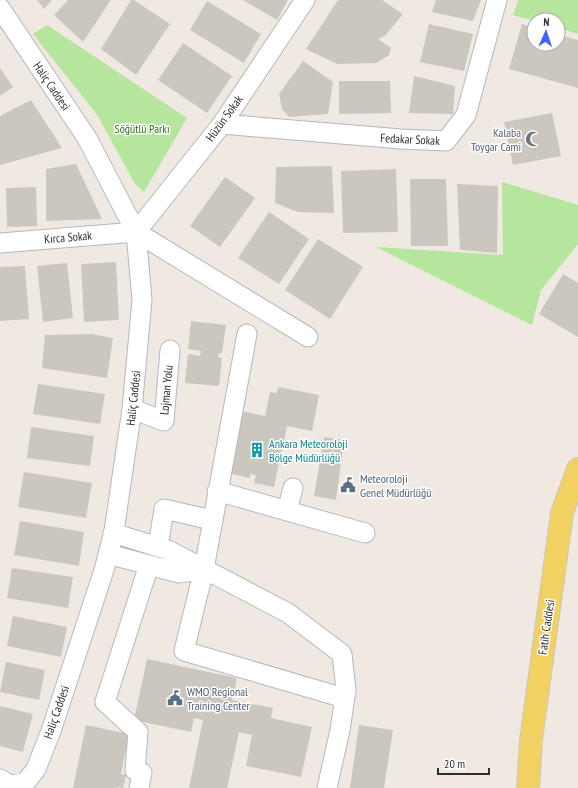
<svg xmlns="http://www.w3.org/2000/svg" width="578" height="788" viewBox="0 0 578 788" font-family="'PT Sans Narrow',sans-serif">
<rect width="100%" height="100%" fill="#efe9e1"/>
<path fill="#b6e59e" d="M 518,0 L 578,0 L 578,34 L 558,28 L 558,20 L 534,21 L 513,15 Z
M 47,25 L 187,118 L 144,192 L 135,184 L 98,116 L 33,34 Z
M 502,182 L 578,205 L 578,244 L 541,290 L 532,325 L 376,247 L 503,255 Z"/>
<path fill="#cbc7bf" d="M 37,0 L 52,0 L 44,9 Z
M 68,0 L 111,0 L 83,42 L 54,15 Z
M 131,0 L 134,0 L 170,24 L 136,75 L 101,49 Z
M 243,0 L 288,0 L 277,20 Z
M 338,0 L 382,0 L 403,14 L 385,36 L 378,39 L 391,48 L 389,55 L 376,63 L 337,64 L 306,49 Z
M 436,0 L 481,0 L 473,21 L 432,12 Z
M 207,1 L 261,34 L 244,63 L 190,30 Z
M 429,24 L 473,34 L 464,71 L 420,62 Z
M 522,24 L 534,28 L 534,44 L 558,44 L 558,35 L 578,40 L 578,88 L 509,69 Z
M 183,43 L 232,76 L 207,113 L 158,80 Z
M 303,61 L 333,82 L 328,114 L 289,117 L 282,109 L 279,94 Z
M 0,68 L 13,87 L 0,96 Z
M 414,76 L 455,86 L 453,114 L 409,113 Z
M 339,81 L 390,81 L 391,113 L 339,114 Z
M 31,100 L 62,148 L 0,165 L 0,116 Z
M 552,113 L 561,156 L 513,165 L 504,122 Z
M 76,164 L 102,219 L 46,221 L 46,169 Z
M 332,166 L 334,213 L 298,212 L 275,203 L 276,167 Z
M 396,169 L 398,232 L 343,233 L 341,171 Z
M 225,177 L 255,198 L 220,247 L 190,226 Z
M 410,179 L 446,179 L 448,246 L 411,246 Z
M 457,184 L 498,186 L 497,253 L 460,250 Z
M 36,187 L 37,226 L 7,227 L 6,188 Z
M 269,212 L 309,239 L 279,284 L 238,258 Z
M 318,239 L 363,267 L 330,319 L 285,290 Z
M 116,262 L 119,320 L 84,322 L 81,264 Z
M 67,263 L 73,318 L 43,322 L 37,266 Z
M 25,266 L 29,319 L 0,321 L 0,267 Z
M 563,274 L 578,283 L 578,337 L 539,314 Z
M 191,321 L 226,325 L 222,353 L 219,353 L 218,357 L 222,358 L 219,386 L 185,383 L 188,354 L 200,356 L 201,351 L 188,349 Z
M 92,334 L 113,338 L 107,378 L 42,368 L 45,335 Z
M 38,384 L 105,394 L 100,424 L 33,414 Z
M 278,387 L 319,395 L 312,431 L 287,426 L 274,487 L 254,483 L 256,475 L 250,474 L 250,478 L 227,473 L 241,411 L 265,416 L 270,392 L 277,393 Z
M 31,427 L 94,436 L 90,466 L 27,458 Z
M 324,437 L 344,440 L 336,500 L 314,496 Z
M 24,472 L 92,483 L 86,518 L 18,507 Z
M 20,521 L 84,532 L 79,566 L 14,555 Z
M 12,568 L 73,577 L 68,608 L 7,598 Z
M 13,616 L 67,627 L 61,657 L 7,646 Z
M 147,659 L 237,678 L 232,700 L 273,708 L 271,718 L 312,727 L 301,777 L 246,766 L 252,735 L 239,732 L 227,788 L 189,788 L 203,720 L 194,718 L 191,732 L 134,720 Z
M 6,662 L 45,670 L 39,700 L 0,692 Z
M 0,706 L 33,714 L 23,752 L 0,746 Z
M 86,725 L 129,734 L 121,774 L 126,775 L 123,788 L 118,787 L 118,788 L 73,788 Z
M 359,725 L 393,730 L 384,788 L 350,788 Z"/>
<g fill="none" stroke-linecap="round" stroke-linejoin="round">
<g stroke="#b4b7c1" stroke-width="21">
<path id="minor" d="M 0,8 L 87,138 L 136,232 L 142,300 L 132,409 L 114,531 L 104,570 L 51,731 L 36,769 L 25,783 L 10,785 L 0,779
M 222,124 L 401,139 L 446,141 L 466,115 L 497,0
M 136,232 L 222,124 L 305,0
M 136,232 L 308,337
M 0,243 L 136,232
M 247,334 L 204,569 L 184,651 L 344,698
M 132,409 L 164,421 L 170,350
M 217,491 L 365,533
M 287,511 L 293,488
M 113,533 L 168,550 L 288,613 L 342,654 L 346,690 L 340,730 L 327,788
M 158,547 L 164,509 L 212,520
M 108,554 L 179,573 L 204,569
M 139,788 L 142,773 L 135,770 L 138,732 L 105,702 L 149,565"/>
</g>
<g stroke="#c9c9c9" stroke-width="24">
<path id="major" d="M 528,788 L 531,740 L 562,513 L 578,469"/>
</g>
<use href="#minor" stroke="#fff" stroke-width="19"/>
<use href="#major" stroke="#f2d163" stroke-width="22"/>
</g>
<defs>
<g id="mosque-bare" transform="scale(1.2)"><path d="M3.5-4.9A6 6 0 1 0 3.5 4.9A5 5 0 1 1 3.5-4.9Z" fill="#6b7280" stroke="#fff" stroke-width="2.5" paint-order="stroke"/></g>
<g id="building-bare" transform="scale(1.2)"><path d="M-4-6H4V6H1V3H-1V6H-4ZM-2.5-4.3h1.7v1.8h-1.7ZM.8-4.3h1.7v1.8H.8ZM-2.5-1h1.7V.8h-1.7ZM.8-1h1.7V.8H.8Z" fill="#0f9aa8" stroke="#fff" stroke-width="2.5" paint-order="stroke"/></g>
<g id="civic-bare" transform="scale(1.2)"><path d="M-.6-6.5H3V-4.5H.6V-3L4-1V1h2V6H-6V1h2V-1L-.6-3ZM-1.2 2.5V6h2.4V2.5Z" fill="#5c6f8a" stroke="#fff" stroke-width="2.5" paint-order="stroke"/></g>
</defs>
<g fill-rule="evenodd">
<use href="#mosque-bare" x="533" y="139"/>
<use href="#building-bare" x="257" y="450"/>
<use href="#civic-bare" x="348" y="485"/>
<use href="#civic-bare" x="175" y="698"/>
</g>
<g text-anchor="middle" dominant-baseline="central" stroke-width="3" stroke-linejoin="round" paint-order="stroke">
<g font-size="12" fill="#2e2e2e" stroke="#fff">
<text transform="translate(52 86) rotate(56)">Haliç Caddesi</text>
<text transform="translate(224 118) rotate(-54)">Hüzün Sokak</text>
<text transform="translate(410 139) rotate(3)">Fedakar Sokak</text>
<text transform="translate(68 237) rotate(-5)">Kırca Sokak</text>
<text transform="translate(166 390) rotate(-85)">Lojman Yolu</text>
<text transform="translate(133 398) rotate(-84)">Haliç Caddesi</text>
<text transform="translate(546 627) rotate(-82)">Fatih Caddesi</text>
<text transform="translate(56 712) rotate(-71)">Haliç Caddesi</text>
</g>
<g font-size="12" fill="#2c6e1b" stroke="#fff">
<text x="142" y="128">Söğütlü Parkı</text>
</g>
<g font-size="12" fill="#5b616d" stroke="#fff" text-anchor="end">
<text x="521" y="132">Kalaba<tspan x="521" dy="14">Toygar Cami</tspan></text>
</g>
<g font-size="12" fill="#0d838f" stroke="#fff" text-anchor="start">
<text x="269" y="443">Ankara Meteoroloji<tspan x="269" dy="14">Bölge Müdürlüğü</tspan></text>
</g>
<g font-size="12" fill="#4e5e75" stroke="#fff" text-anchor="start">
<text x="360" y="478">Meteoroloji<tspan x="360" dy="14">Genel Müdürlüğü</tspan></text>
<text x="187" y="691">WMO Regional<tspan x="187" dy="14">Training Center</tspan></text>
</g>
</g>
<g transform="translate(546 32) rotate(3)"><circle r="19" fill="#ffffff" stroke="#ababab"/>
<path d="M0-3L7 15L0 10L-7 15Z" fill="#4264fb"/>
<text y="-6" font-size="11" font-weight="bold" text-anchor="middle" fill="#2e2e2e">N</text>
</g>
<path d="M438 768v6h51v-6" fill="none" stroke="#2e2e2e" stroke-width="2"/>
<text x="444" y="768" font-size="12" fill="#2e2e2e" stroke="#ffffff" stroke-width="3" paint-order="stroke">20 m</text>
</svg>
